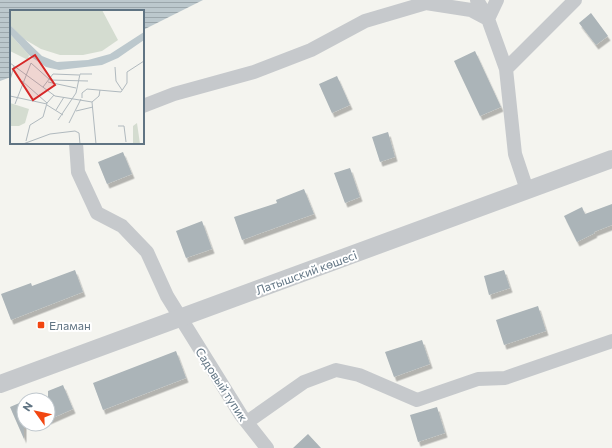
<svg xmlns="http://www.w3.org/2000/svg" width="612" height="448" viewBox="0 0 612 448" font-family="Commissioner,sans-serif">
<defs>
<pattern id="water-rules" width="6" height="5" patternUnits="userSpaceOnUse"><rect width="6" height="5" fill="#bcc8cd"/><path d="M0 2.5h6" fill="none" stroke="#9ca7ac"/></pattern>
<filter id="shadow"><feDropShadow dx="2.5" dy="4.5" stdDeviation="0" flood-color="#0004"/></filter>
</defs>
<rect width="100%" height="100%" fill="#f4f4ef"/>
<path fill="url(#water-rules)" d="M 0,0 L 203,0 L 143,30 L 143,11 L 11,11 L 11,77 L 0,81 Z"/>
<path fill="#abb4b8" filter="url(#shadow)" d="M 591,13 L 608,36 L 596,45 L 579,23 Z
M 475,51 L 501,107 L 480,116 L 454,61 Z
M 337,76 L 350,105 L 332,113 L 319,84 Z
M 388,132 L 395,157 L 380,162 L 372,137 Z
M 123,152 L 132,174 L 107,184 L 98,162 Z
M 350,168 L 360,197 L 345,203 L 334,173 Z
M 304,189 L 314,214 L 242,240 L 234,217 L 277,203 L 276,200 Z
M 612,204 L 612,225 L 594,232 L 595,233 L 577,242 L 564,216 L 582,207 L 585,214 Z
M 202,221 L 212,249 L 186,258 L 176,231 Z
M 75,270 L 83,292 L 11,320 L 1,294 L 31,283 L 32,286 Z
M 504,270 L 510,288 L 489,295 L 484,276 Z
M 538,306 L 546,331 L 504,345 L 496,320 Z
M 422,340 L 430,364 L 394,377 L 385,352 Z
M 176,351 L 186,378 L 103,410 L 93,383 Z
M 63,385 L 73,409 L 48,420 L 48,391 Z
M 24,401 L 24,439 L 10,407 Z
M 437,407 L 445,433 L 418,442 L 410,415 Z
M 308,434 L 321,448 L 293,448 Z"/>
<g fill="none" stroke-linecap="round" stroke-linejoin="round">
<path stroke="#c6c9cc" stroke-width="14" d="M 477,0 L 488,19 L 506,69 L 515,154 L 527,190
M 506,69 L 575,0
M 143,106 L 174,94 L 254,72 L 311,50 L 365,21 L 426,3 L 471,10 L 488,19 L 497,0
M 76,143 L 78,172 L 97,213 L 122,226 L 147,252 L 167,296 L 241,415 L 267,448
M 247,422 L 304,382 L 336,370 L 359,375 L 417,400 L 478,379 L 505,378 L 612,341"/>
<path stroke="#c6c9cc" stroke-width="18" d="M 0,384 L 612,159"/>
</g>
<rect fill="#f24611" stroke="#fff" stroke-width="1.5" x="37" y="321" width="8" height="8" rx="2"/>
<g text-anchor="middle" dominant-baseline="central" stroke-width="4" stroke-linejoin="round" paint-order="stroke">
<g font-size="12" fill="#607483" stroke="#fff">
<text transform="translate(306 272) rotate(-20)">Латышский көшесі</text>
<text transform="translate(222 384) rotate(57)">Садовый тупик</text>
</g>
<g font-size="12" fill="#607483" stroke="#fff" text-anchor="start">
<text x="49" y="325">Еламан</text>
</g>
</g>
<g transform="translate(10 10)">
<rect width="134" height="134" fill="#f4f4ef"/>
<path d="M 0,0 L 92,0 L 108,30 L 92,41 L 73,45 L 50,45 L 31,39 L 14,29 L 0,15 Z" fill="#d4dcd0"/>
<path d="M 0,24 L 19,45 L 18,50 L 0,41 ZM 127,113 L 130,134 L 121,134 L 123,133 L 123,116 Z" fill="#d4dcd0"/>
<path d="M 0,93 L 19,99 L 15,113 L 9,116 L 0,116 Z" fill="#d4dcd0"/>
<path d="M 0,15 L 32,46 L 47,52 L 78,50 L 100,44 L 134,22 L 134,30 L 108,48 L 92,55 L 49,60 L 36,57 L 20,46 L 0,24 Z" fill="#bcc8cd"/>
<path fill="none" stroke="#b0b9be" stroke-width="1" d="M 0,53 L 45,86 L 82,92M 105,57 L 106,71 L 112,80M 0,70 L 4,56M 12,71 L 37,93M 38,72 L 66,78M 33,77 L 43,64 L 69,65M 0,86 L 37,94M 72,88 L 72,83 L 77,79 L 111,82 L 117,73 L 117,62 L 134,51M 82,92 L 86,134M 82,92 L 89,86 L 90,80M 5,94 L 21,53 L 40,70 L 78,71M 37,95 L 53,105M 46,100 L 54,87M 66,101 L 83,97M 48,110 L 66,83 L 70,64 L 82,64M 59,113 L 71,89M 108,116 L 114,116 L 116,132M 16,131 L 20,115 L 33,107 L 37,93 L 44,85M 13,134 L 40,124 L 65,121 L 69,123 L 70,134M 101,134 L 116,134"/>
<path fill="#d62828" fill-opacity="0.15" stroke="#d62828" stroke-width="2" d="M 25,45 L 45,75 L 23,90 L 3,59 Z"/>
<rect width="134" height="134" fill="none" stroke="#607483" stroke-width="2"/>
</g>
<g transform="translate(36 412) rotate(303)"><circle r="19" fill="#ffffff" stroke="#bfc7cd"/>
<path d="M0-3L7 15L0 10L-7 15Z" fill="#f24611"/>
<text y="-6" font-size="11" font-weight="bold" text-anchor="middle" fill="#607483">N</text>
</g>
</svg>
